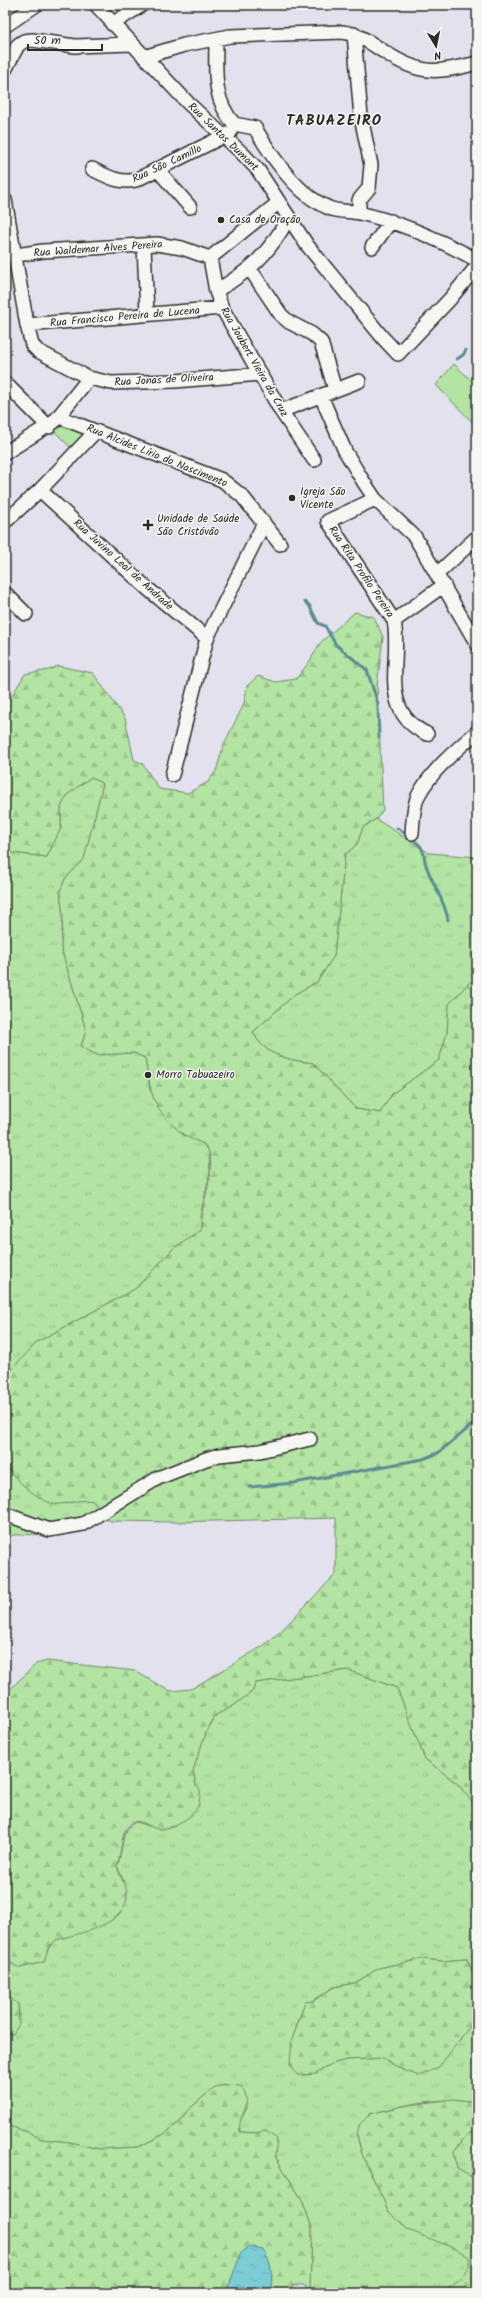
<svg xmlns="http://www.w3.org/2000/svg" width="482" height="2298" viewBox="0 0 482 2298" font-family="Kalam,sans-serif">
<defs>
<pattern id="grass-tufts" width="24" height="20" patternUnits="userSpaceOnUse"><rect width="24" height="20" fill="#b3e4a4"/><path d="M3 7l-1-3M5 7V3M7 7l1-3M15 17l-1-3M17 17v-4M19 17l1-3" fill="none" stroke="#9ac48d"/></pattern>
<pattern id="forest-firs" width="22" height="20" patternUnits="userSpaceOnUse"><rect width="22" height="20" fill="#b3e4a4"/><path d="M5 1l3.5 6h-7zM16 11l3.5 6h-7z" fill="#9ac48d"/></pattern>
<pattern id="water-ripples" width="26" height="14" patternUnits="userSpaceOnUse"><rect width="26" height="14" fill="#7bccd5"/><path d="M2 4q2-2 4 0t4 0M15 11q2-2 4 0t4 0" fill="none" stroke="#6aafb7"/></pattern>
</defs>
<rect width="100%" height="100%" fill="#e3e1ed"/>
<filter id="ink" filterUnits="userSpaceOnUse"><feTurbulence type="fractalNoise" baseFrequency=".025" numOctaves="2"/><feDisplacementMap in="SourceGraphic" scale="8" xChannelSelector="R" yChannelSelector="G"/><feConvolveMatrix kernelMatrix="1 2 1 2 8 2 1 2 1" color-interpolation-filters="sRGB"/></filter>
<g filter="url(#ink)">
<path fill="url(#grass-tufts)" stroke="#6f8868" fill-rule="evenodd" d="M 91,777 L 103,784 L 84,860 L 65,879 L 60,891 L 63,916 L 61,948 L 86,1030 L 81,1047 L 97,1055 L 134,1053 L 145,1058 L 150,1090 L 182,1134 L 202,1143 L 209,1151 L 210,1172 L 200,1216 L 200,1230 L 174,1248 L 135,1289 L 37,1342 L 5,1377 L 5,859 L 12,853 L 47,857 L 61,828 L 61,807 L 67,795 Z
M 376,819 L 429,853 L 477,857 L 477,979 L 469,983 L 449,1004 L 447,1033 L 439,1060 L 392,1094 L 380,1113 L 356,1109 L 313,1063 C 289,1060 264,1056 253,1032 L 295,994 L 317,982 L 334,956 L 345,855 L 357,844 L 363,827 Z
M 5,1461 C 8,1471 14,1476 22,1482 C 36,1495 47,1506 67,1503 C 79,1502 81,1498 94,1501 L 106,1519 L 102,1516 L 46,1534 L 13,1535 L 5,1539 Z
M 348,1670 L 397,1688 L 425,1759 L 458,1784 L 477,1808 L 477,2105 L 475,2102 C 438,2096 406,2105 370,2114 L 357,2135 L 362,2154 L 389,2212 L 469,2256 L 470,2266 L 465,2277 L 442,2293 L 315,2293 L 310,2289 L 312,2228 L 302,2200 L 275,2156 L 266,2131 L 256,2133 L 240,2132 L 239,2123 L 247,2108 L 215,2087 L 187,2111 L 182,2120 L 163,2135 L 138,2147 L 99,2149 L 69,2142 L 41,2139 L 28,2132 L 5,2125 L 5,2033 L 13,2033 C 19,2023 20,2016 18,2004 L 5,1994 L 5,1959 L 19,1968 L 44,1962 L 49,1947 L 56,1940 L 98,1927 L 124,1882 L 117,1866 C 124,1851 119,1830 136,1822 L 160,1829 L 196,1786 L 193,1770 L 202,1741 L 216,1715 L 233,1706 L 253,1691 L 255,1683 ZM 422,1959 L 441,1961 L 467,1959 L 475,1978 L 477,2005 L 461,2038 L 449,2052 L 403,2070 L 383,2058 L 346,2060 L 331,2064 L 316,2074 L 292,2040 L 305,2003 L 313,2001 L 334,1987 L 355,1983 L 379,1968 Z
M 477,2128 L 477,2180 L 457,2169 L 454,2151 L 466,2136 Z"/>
<path fill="url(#forest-firs)" stroke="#6f8868" d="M 355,612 L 374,617 L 383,637 L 377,686 L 383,810 L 376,819 L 363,827 L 357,844 L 345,855 L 334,956 L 317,982 L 295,994 L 253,1032 C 264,1056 289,1060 313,1063 L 356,1109 L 380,1113 L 392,1094 L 439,1060 L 447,1033 L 449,1004 L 469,983 L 477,979 L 477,1808 L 458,1784 L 425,1759 L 397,1688 L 348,1670 L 255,1683 L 253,1691 L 233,1706 L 216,1715 L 207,1730 L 193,1770 L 196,1786 L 200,1789 C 200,1796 200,1804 196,1810 C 190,1819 171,1828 161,1829 C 150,1830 140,1815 129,1825 C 120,1834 122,1854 117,1866 C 119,1875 125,1883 127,1892 C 130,1925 79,1933 56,1940 L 49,1947 L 44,1962 L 19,1968 L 5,1959 L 5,1694 L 36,1664 L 47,1661 L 135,1671 L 164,1688 L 171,1691 L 191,1689 L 263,1646 L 281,1631 L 336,1574 L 336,1518 L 173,1522 L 111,1521 L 106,1519 L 94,1501 C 78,1498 70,1505 55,1504 C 41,1503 8,1475 5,1461 L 5,1377 L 37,1342 L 135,1289 L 174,1248 L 200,1230 C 200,1206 216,1174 209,1152 C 206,1141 191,1141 183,1134 C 152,1109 151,1095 145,1058 L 134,1053 L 97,1055 L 81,1047 L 86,1030 L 61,948 L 63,916 L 60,891 L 65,879 L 84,859 L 103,784 L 91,777 L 67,795 L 61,807 L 61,828 L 47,857 L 12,853 L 5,859 L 5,707 L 25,674 L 49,670 L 58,666 L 93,673 L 125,718 L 134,760 L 142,763 L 159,789 L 188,793 L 208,782 L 216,771 L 224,744 L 244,704 L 247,686 L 258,676 L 276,682 L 296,679 L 310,661 L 320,643 Z
M 422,1959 L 441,1961 L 467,1959 L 475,1978 L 477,2005 L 470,2026 L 439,2067 L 419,2076 L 403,2070 L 383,2058 L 346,2060 L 331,2064 L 316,2074 L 298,2075 L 290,2064 L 292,2040 L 305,2002 L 313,2001 L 334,1987 L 355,1983 L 379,1968 Z
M 6,1994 L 18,2004 L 19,2024 L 13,2034 L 5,2033 Z
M 227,2085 L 241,2086 C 255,2109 237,2112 240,2132 L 256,2133 L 266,2131 L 277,2139 L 275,2156 L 302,2200 L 312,2228 L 310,2289 L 303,2285 L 294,2285 L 289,2293 L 271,2293 L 272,2274 L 256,2247 L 248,2247 L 241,2254 L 226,2293 L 5,2293 L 5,2125 L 28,2132 L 41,2139 L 69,2142 L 99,2149 L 138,2147 L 163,2135 L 182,2120 L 187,2111 L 215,2087 Z
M 453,2099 L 475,2102 L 477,2105 L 477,2128 L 466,2136 L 454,2151 L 457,2169 L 477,2180 L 477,2293 L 442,2293 C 456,2282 471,2277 469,2257 L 456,2249 L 406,2229 L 389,2212 L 362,2154 L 357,2135 L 359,2125 L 370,2114 L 403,2106 Z"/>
<path fill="#b3e4a4" stroke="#6f8868" d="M 454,364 L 477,386 L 477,423 L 475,425 L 436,385 Z
M 61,421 L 84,433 L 72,449 L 53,430 Z"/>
<path fill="url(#water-ripples)" stroke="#5b8c91" d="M 248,2247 L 263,2250 C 273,2265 272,2276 271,2293 L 226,2293 L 241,2253 Z"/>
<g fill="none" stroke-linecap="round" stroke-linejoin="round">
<path stroke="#5b8c91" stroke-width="3" d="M 457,359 L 463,355 L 466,350
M 305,602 L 309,605 L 318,623 L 325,626 L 336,645 L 367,670 L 378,704 L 379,738
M 397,828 C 406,834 415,839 421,847 C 425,853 424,860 426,865 C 432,884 445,900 448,920
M 249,1487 L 294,1483 L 423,1459 L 438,1453 L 477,1421"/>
<g stroke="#2b2b2b" stroke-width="16">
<path id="minor" d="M 96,5 L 188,103 L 243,154 L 258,170 L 307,245 L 383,338 L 398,354 L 450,299 L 477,266
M 112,24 L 142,5
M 5,26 L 36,5
M 216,39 C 216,72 212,98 234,124 L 255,128 C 271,156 298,196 329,208 C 338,212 350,211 359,213 L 359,200 L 369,188 L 371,165 L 361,117 L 354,34
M 144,57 L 184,45 L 230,36 L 342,32 C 359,34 369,42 383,51 C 419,75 436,74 477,63
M 5,70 L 18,45 L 24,41 L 32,40 L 75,46 L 131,44
M 92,169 C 107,176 119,184 136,180 L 230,133
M 157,169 L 190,207
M 5,200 L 27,325 L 32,345 L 38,351 L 89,378 L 111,383 L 175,381 L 261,374
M 359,213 C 401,222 440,240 477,260
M 144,246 L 147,313
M 372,247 L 391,221
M 16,255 L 43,251 L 157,244 L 182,248 L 210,258
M 210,258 L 216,291 L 222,308 L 281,411 L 314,460
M 210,258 L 278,203
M 250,269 L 281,315 L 289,322 L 312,334 L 321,342 L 335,390
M 216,291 C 252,269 267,256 288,219
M 27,325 L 222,308
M 5,383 L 49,427
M 321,396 L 345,451 L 363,481 L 375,499 L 415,537 L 477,644
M 281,411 L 359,381
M 59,417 L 222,480 L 242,496 L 280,544
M 5,453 L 54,422 L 89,378
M 40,490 L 148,589 L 207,638
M 375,499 L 328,521 L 394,621 C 402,660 377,711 427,734
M 5,522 L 40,490 L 96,431
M 437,574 L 477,537
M 5,593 L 26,614
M 394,621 L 444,585
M 172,775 L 207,638 L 264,523
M 412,833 C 413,821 413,807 418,796 C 430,772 457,749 477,732
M 5,1514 L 49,1530 L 83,1524 L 158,1478 L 206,1459 L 219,1455 L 260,1451 L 310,1439"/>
</g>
<use href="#minor" stroke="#f6f6f2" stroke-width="13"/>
</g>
</g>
<g fill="#2b2b2b" stroke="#f6f6f2" stroke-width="1.5">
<circle cx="221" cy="220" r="4"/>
<circle cx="292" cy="498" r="4"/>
<path d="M146 519h4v4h4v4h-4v4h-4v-4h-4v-4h4z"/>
<circle cx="148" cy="1075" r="4"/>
</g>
<g text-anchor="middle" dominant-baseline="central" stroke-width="3" stroke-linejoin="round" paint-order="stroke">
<g font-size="11" fill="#2b2b2b" stroke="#f6f6f2">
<text transform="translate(223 137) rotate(44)">Rua Santos Dumont</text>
<text transform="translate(167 164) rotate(-25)">Rua São Camillo</text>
<text transform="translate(98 249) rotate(-4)">Rua Waldemar Alves Pereira</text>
<text transform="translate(125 317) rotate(-5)">Rua Francisco Pereira de Lucena</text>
<text transform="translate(254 362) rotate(60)">Rua Joubert Vieira da Cruz</text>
<text transform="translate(164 380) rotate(-3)">Rua Jonas de Oliveira</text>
<text transform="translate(157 456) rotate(22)">Rua Alcides Lírio do Nascimento</text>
<text transform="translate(123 565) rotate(42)">Rua Juvino Leal de Andrade</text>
<text transform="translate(361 572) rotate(56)">Rua Rita Profilo Pereira</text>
</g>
<g font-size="11" fill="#2b2b2b" stroke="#f6f6f2" text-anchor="start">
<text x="229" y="220">Casa de Oração</text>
<text x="300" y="492">Igreja São<tspan x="300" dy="13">Vicente</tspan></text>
<text x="157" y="519">Unidade de Saúde<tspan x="157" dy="13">São Cristóvão</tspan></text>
<text x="156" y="1075">Morro Tabuazeiro</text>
</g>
<g font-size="15" font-weight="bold" letter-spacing="1" fill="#2b2b2b" stroke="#f6f6f2">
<text x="334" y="121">TABUAZEIRO</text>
</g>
</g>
<rect width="482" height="2298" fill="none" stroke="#f6f6f2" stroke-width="20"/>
<rect x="10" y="10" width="462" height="2278" fill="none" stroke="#2b2b2b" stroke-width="1.5" filter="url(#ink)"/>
<g transform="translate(436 46) rotate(170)" stroke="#f6f6f2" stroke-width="3" paint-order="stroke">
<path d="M0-3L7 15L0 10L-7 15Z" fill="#2b2b2b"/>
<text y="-6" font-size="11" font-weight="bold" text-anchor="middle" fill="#2b2b2b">N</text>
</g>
<path d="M28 44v6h74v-6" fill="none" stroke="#2b2b2b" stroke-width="2"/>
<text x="34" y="44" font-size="12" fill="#2b2b2b" stroke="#f6f6f2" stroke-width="3" paint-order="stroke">50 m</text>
</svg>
